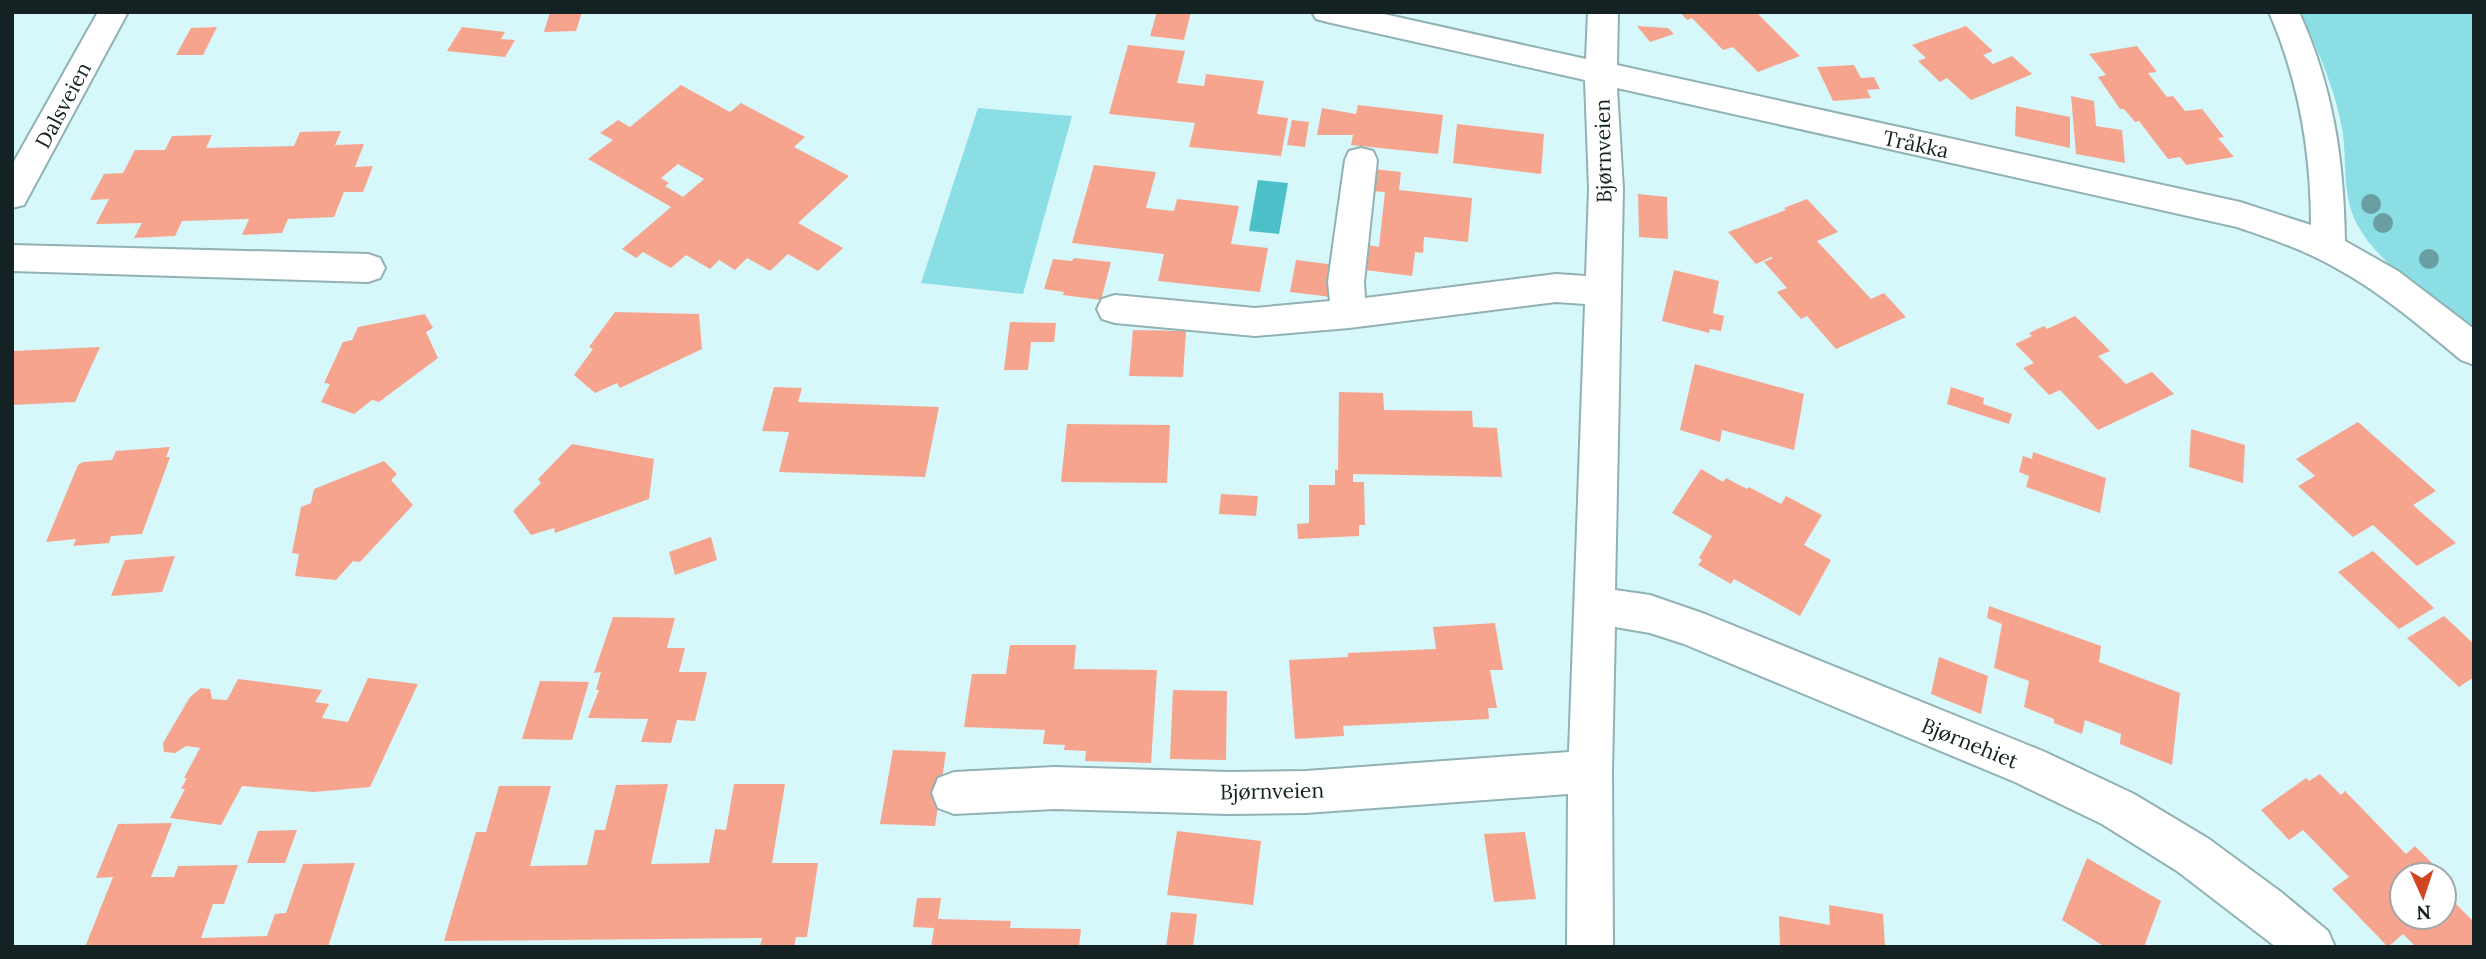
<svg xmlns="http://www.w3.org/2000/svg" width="2486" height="959" viewBox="0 0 2486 959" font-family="Lora,serif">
<rect width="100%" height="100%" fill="#d6f8fb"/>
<path fill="#8cdee5" d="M 2299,12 L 2474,12 L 2474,331 C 2436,301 2374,263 2354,218 C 2342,189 2347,157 2342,128 C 2335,89 2317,47 2299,12 Z
M 978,108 L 1072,116 L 1023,294 L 921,283 Z"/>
<path fill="#4cc0c9" d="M 1258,180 L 1288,183 L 1279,234 L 1249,231 Z"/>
<path fill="#f7a48e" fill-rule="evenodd" d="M 550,12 L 582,12 L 576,31 L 544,32 Z
M 1157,12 L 1191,12 L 1184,40 L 1150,36 Z
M 1680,12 L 1756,12 L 1800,56 L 1758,72 L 1733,47 L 1723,50 L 1692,18 L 1687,20 Z
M 1637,26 L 1668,28 L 1674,34 L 1650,42 Z
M 1966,26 L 1993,51 L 1983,55 L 1993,64 L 2012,56 L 2032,74 L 1971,100 L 1947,78 L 1940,82 L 1918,61 L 1926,58 L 1912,45 Z
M 217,27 L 203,55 L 176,55 L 191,28 Z
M 462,27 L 505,32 L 501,39 L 515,40 L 505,57 L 447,51 Z
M 1128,45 L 1185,51 L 1177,83 L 1204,86 L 1206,74 L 1264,81 L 1257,114 L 1288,118 L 1281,156 L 1189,147 L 1195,123 L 1109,114 Z
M 2137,46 L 2157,72 L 2148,73 L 2167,97 L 2173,96 L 2185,111 L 2202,109 L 2224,137 L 2218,138 L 2234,157 L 2186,165 L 2180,157 L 2168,159 L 2139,121 L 2135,122 L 2124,109 L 2120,109 L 2098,77 L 2106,75 L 2089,54 Z
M 1854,65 L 1861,78 L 1874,77 L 1880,89 L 1867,90 L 1871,98 L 1833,101 L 1817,67 Z
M 681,85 L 730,112 L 741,103 L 805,137 L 794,147 L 849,176 L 798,223 L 843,248 L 818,271 L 788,254 L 770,271 L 747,258 L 735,270 L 719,260 L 710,269 L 686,255 L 671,268 L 643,252 L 636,258 L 622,249 L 671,207 L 588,159 L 613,140 L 600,133 L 618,120 L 630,127 ZM 678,164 L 704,179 L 683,197 L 665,186 L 669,183 L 661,178 Z
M 2071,96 L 2094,101 L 2096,126 L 2122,130 L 2125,163 L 2076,154 Z
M 1358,105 L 1443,115 L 1438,154 L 1351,145 L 1353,135 L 1317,135 L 1322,108 L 1356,114 Z
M 2016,106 L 2070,117 L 2070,148 L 2015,136 Z
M 1292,120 L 1309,122 L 1305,147 L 1287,145 Z
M 1457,124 L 1544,134 L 1541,174 L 1453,163 Z
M 341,131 L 335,145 L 364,144 L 355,167 L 373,166 L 363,192 L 344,192 L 334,217 L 288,219 L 282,233 L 242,235 L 249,219 L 182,221 L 175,236 L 134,238 L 142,223 L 96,224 L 109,199 L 90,200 L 104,174 L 123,173 L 135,150 L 165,150 L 172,136 L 212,135 L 206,148 L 294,146 L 300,132 Z
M 1094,165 L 1156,172 L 1146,208 L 1174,211 L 1177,199 L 1239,206 L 1231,244 L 1268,248 L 1260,292 L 1158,281 L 1164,254 L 1072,243 Z
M 1374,169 L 1401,172 L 1399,190 L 1472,198 L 1468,242 L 1424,237 L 1423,253 L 1415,252 L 1412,276 L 1365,270 L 1369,245 L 1379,247 L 1385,192 L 1371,191 Z
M 1638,194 L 1667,197 L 1668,239 L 1639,237 Z
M 1807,199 L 1838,232 L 1817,241 L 1871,299 L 1884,293 L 1906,317 L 1836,349 L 1807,316 L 1801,319 L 1777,292 L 1787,288 L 1764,262 L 1773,258 L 1771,257 L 1756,264 L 1728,232 L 1786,210 L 1784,208 Z
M 1074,258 L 1111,262 L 1101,300 L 1063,295 L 1064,292 L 1044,289 L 1053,259 L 1072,261 Z
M 1296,260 L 1336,265 L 1331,297 L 1290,292 Z
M 1674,270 L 1719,281 L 1713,313 L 1724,316 L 1721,331 L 1710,329 L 1709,333 L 1662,321 Z
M 615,312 L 699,314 L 702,349 L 620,388 L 617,383 L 595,393 L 574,375 L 593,349 L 589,347 Z
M 425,314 L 433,328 L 426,332 L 438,358 L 379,402 L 372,400 L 354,414 L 321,402 L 330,384 L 324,383 L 343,342 L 352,340 L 358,327 Z
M 2075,316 L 2110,351 L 2098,356 L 2126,384 L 2152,372 L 2174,394 L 2098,430 L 2060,390 L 2049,395 L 2023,368 L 2034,363 L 2015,344 L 2032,336 L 2029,333 L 2044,326 L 2047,329 Z
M 1010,322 L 1056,323 L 1054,342 L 1031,342 L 1028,370 L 1004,370 Z
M 1133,330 L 1186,331 L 1183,377 L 1129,376 Z
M 100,347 L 75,402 L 12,405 L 12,351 Z
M 1695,364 L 1804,394 L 1794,450 L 1722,430 L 1720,442 L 1680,430 Z
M 774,387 L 802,388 L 798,402 L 939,407 L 925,477 L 779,472 L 789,432 L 762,431 Z
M 1951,387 L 1984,398 L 1983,404 L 2012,414 L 2009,424 L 1947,404 Z
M 1339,392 L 1383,393 L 1384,410 L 1472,411 L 1473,427 L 1497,428 L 1502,477 L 1353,474 L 1353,482 L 1364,482 L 1365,525 L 1359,525 L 1359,536 L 1298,539 L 1297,524 L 1309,523 L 1309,485 L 1335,485 L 1335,470 L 1338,470 Z
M 2358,422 L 2436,491 L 2413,505 L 2456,543 L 2417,566 L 2373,525 L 2353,537 L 2298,486 L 2315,476 L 2296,459 Z
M 1067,424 L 1170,425 L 1167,483 L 1061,482 Z
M 2191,429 L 2245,445 L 2243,483 L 2189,467 Z
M 572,444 L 654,459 L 649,499 L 555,533 L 554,528 L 531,535 L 513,511 L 541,483 L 538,479 Z
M 170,447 L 166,457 L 170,457 L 142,534 L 111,536 L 109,543 L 73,546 L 76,539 L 46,542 L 78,465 L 83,462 L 112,460 L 116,451 Z
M 2033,452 L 2106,478 L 2100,513 L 2026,487 L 2029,476 L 2019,472 L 2023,456 L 2032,459 Z
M 384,461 L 397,474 L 391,480 L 413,505 L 360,562 L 353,561 L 336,580 L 295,576 L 299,554 L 292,553 L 301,507 L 311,503 L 314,489 Z
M 1701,469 L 1723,482 L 1726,478 L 1747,489 L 1749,487 L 1781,504 L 1786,496 L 1822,515 L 1804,545 L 1831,560 L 1800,616 L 1734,579 L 1731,584 L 1698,565 L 1702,560 L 1699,558 L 1712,536 L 1672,513 Z
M 1221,494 L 1258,496 L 1256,516 L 1219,514 Z
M 711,537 L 717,560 L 675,575 L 669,552 Z
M 2373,551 L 2434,608 L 2399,629 L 2338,572 Z
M 175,556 L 162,592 L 111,596 L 125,560 Z
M 1989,606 L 2101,646 L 2099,662 L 2180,693 L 2172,765 L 2120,744 L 2121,734 L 2085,720 L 2082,734 L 2054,723 L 2054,719 L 2024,707 L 2029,681 L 1994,668 L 2002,624 L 1987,618 Z
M 2444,616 L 2474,644 L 2474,677 L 2459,687 L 2407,638 Z
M 613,617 L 675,618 L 667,648 L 685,648 L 679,672 L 707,672 L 695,721 L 677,720 L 671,743 L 641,742 L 648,719 L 588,718 L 599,690 L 596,690 L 601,672 L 594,673 Z
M 1495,623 L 1503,670 L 1490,670 L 1497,708 L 1488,708 L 1489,719 L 1343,726 L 1344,736 L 1295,739 L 1289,660 L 1348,657 L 1348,653 L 1436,649 L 1433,627 Z
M 1010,645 L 1076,645 L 1074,669 L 1157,670 L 1151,763 L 1085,761 L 1086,751 L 1064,750 L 1065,745 L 1043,744 L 1045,730 L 964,727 L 972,674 L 1006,674 Z
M 1939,657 L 1988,676 L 1981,714 L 1931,694 Z
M 368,678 L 418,684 L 370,787 L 314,792 L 242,786 L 221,825 L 170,818 L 185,789 L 181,789 L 187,778 L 184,778 L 200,748 L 186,746 L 175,753 L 164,752 L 163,743 L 190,697 L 201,688 L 210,689 L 212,699 L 227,700 L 238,679 L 322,690 L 315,702 L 329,704 L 322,718 L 348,722 Z
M 540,681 L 589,682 L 572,740 L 522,739 Z
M 1173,690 L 1227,691 L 1226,760 L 1170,759 Z
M 893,750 L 946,752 L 935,826 L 880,824 Z
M 2320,774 L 2341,795 L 2345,791 L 2406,854 L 2415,846 L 2444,875 L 2402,875 L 2402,917 L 2444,917 L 2444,892 L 2474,922 L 2474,947 L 2416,947 L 2403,934 L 2388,947 L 2332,889 L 2349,877 L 2303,830 L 2289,840 L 2261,810 L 2306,778 L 2309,781 Z
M 668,784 L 651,864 L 709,863 L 715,829 L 726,830 L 734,784 L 785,784 L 772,863 L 818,863 L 807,937 L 796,937 L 794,947 L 760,947 L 762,938 L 444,941 L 476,832 L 486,832 L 499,786 L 551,786 L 530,866 L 587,865 L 595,830 L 605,830 L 616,785 Z
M 172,823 L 151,877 L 174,877 L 178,866 L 238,865 L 224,904 L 213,904 L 201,938 L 267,936 L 275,914 L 286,913 L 303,864 L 355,863 L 328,947 L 85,947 L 113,877 L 96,878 L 118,824 Z
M 297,830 L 285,863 L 247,863 L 258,831 Z
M 1177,831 L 1261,841 L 1253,905 L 1167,895 Z
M 1525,832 L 1536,899 L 1494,902 L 1484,834 Z
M 2087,858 L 2161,901 L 2144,947 L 2105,947 L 2062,920 Z
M 917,898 L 941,898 L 938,919 L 1011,921 L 1010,928 L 1081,929 L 1079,947 L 931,947 L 934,928 L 913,927 Z
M 1829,905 L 1883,914 L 1885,947 L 1780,947 L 1779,916 L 1830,925 Z
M 1171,912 L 1197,914 L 1193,947 L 1166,947 Z"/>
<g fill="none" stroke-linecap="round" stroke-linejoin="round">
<g stroke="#91b1b4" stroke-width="4">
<path id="minor" d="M 98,12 L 128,12 L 24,205 L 12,208 L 12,165 Z
M 1312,12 L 1375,12 L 1586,59 L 1588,12 L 1618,12 L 1617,65 L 2240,202 L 2311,225 C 2311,151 2299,81 2269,12 L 2299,12 C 2333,86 2344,160 2345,241 L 2398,271 L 2474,329 L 2474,365 L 2461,360 C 2421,327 2382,293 2336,268 C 2305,250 2271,239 2237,227 L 1617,88 L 1623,189 L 1615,590 L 1650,595 L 1705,614 L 2045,752 L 2134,794 L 2209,839 L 2281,892 L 2328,931 L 2335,947 L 2276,947 L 2177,871 L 2102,824 L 2015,782 L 1684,644 L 1650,633 L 1615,627 L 1612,772 L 1613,947 L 1567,947 L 1568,794 L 1306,813 L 1228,814 L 1054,809 L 954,814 L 938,808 L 932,793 L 938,778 L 954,772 L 1054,767 L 1228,772 L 1306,771 L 1569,752 L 1585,304 L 1556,302 L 1349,328 L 1255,336 L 1115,323 L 1102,319 L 1097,309 L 1102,299 L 1115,295 L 1255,308 L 1330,301 L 1328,282 L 1345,160 L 1349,151 L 1361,148 L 1373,151 L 1377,160 L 1364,282 L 1365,298 L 1556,274 L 1586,276 L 1589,189 L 1585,80 L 1327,22 L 1316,19 Z
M 12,245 L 368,254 L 380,258 L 385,268 L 380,278 L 368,282 L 12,271 Z"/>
</g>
<use href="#minor" fill="#fff" fill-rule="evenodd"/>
</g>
<g fill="#699ea2">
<circle cx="2371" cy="204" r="10"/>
<circle cx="2383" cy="223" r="10"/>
<circle cx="2429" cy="259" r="10"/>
</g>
<g text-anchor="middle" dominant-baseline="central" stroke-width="5" stroke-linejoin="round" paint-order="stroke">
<g font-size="21" fill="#152223" stroke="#fff">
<text transform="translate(63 105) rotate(-62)">Dalsveien</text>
<text transform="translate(1916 144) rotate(12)">Tråkka</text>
<text transform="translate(1603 151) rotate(-91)">Bjørnveien</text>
<text transform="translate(1970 743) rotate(22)">Bjørnehiet</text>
<text transform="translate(1272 791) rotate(-1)">Bjørnveien</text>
</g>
</g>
<rect width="2486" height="959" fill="none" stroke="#152223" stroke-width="28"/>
<g transform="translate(2423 896) rotate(177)"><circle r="33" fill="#ffffff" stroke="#a1a7a7" stroke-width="2"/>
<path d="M0-5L12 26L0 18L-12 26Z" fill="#cf4620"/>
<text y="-10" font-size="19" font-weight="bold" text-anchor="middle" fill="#152223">N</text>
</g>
</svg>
